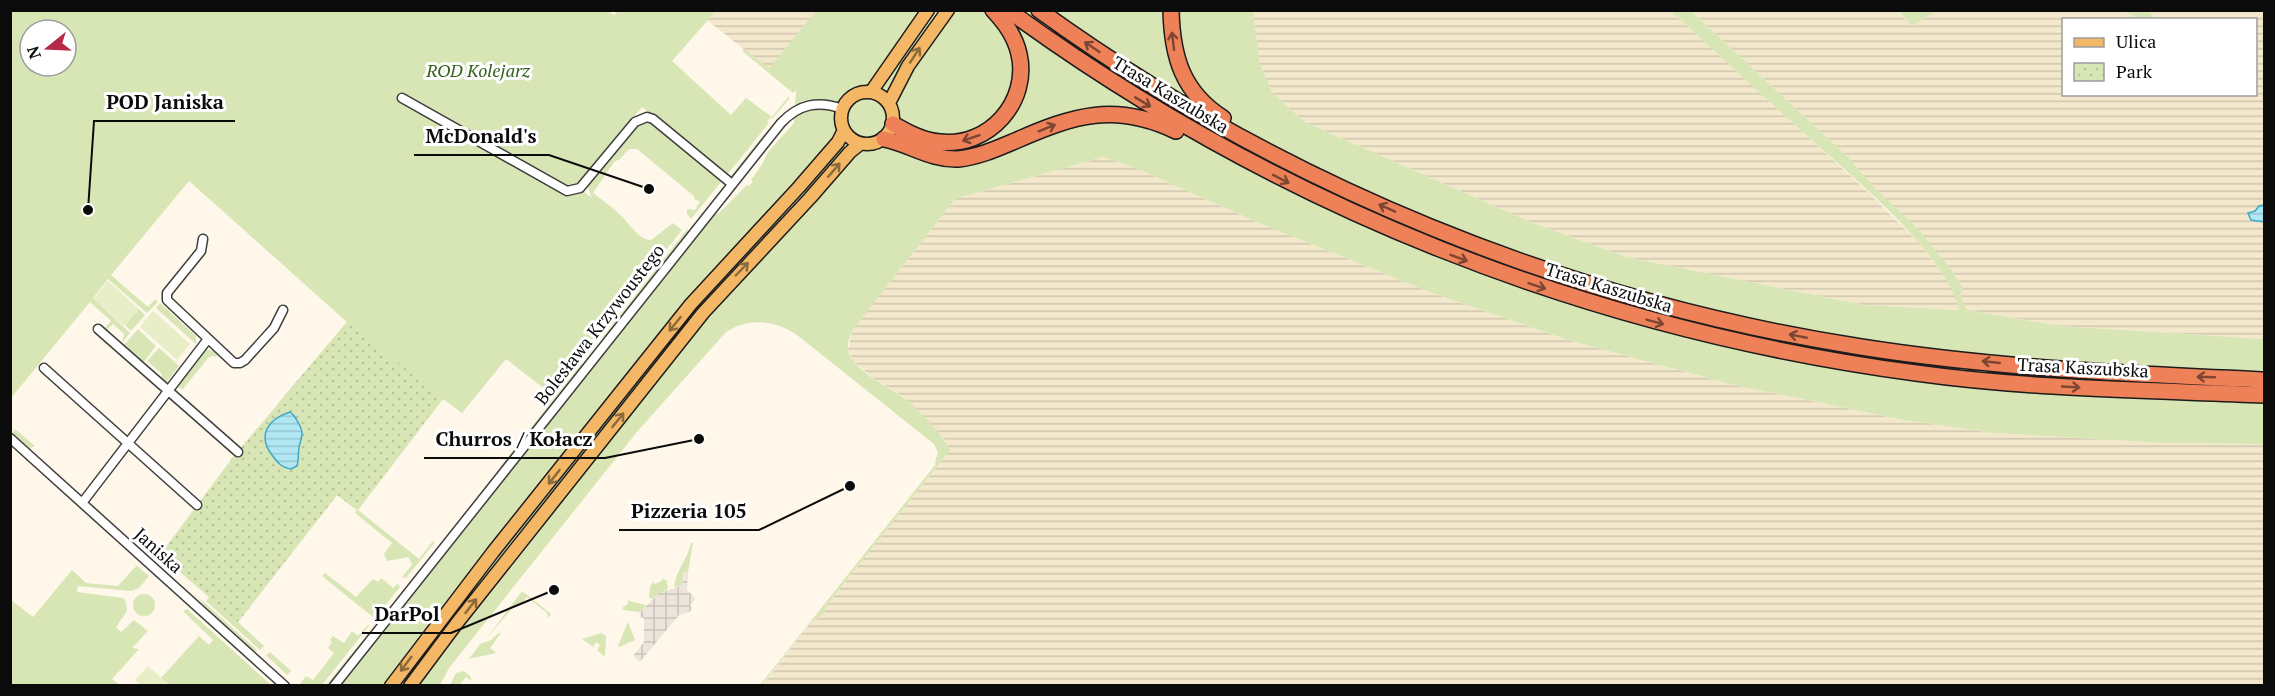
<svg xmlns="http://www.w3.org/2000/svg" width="2275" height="696" viewBox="0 0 2275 696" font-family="'PT Serif',serif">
<defs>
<pattern id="farmland-rules" width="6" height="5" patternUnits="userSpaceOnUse" patternTransform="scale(1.5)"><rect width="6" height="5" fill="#f3e8cc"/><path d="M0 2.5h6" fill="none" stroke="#cfc6ae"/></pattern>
<pattern id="park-dots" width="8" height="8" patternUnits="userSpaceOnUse" patternTransform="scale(1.5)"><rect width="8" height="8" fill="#d8e6b6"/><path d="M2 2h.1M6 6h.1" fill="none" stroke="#b8c49b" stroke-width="1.8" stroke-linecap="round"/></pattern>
<pattern id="plaza-grid" width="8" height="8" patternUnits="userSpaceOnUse" patternTransform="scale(1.5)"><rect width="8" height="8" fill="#ede5db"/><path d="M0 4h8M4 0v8" fill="none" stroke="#cac3bb"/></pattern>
<pattern id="water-rules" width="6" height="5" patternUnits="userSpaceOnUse" patternTransform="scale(1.5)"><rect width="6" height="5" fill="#b1e7f3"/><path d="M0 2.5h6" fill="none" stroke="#97c5cf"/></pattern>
</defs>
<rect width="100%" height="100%" fill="#fef7ea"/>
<path fill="url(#farmland-rules)" d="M 2150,10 L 2264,11 L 2264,339 L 2061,326 L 1967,310 L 1960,295 L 1963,287 L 1953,272 L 1873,186 L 1848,157 L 1691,11 L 1897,11 L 1912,26 L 1937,11 L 2124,11 L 2140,19 L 2064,20 L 2064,94 L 2256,94 L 2256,20 L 2154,19 Z
M 716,11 L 816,11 L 769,69 L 707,20 Z
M 1253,11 L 1671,11 L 1869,193 L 1922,246 L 1949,283 L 1961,310 L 1864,305 L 1626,257 L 1533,223 L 1305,122 L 1273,95 L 1260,64 Z
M 1103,157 L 1138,169 L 1259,223 L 1427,291 L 1568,340 L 1734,385 L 1904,420 L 1994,433 L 2163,443 L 2264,444 L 2264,685 L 762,686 L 811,622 L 824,614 L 826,606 L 950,450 L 945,440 L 904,397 L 873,378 L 853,361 L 848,350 L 852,331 L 955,199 Z"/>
<path fill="#d8e6b6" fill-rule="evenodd" d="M 607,10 L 614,15 L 618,11 L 716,11 L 672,61 L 731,115 L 746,98 L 772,117 L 789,96 L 789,99 L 773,118 L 770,118 L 767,122 L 769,123 L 727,175 L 642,107 L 577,187 L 567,187 L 401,93 L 398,99 L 562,192 L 580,189 L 592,198 L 588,188 L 591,180 L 641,122 L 649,120 L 721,182 L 691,219 L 687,214 L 687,209 L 695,210 L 700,201 L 695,200 L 694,196 L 637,149 L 629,149 L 620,159 L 614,162 L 593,193 C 602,200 611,206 619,214 C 629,222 637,239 651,240 L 673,223 L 682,230 L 551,394 L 506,359 L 462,413 L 443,399 L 358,510 L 419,559 L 433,541 L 435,542 L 406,578 L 402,577 L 412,565 L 409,557 L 387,561 L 384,554 L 392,543 L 355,513 L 357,510 L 337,495 L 238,622 L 264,646 L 260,650 L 206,601 L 290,492 L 279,402 L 347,322 L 189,181 L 111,275 L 148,307 L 155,299 L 158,302 L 147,313 L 108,279 L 93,298 L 130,333 L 122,343 L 124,334 L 113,324 L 106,331 L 103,330 L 111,321 L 90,302 L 11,398 L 11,11 ZM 30,30 L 66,30 L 66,66 L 30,66 Z
M 816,11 L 1253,11 L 1260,64 L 1273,94 L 1305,122 L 1533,223 L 1626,257 L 1864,305 L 1960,310 C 1941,248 1853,178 1805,134 C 1760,93 1715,52 1671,11 L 1691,11 L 1848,157 L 1873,186 L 1918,229 L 1953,272 L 1963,288 L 1960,295 L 1967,310 L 2061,326 L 2264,339 L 2264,444 L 2163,443 L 1994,433 L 1904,420 L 1734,385 L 1568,340 L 1427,291 L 1259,223 L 1138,169 L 1103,157 L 955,199 L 852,331 C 850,336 847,343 848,349 C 851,370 888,386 904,398 C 914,405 947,439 950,450 L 826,606 L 824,614 L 811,622 L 762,685 L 760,685 L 936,464 L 935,462 L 938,453 L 934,444 L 797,335 C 775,320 749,317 726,332 L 636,433 L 449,668 L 440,685 L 416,685 L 657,379 L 807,194 L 699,310 L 452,620 L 403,685 L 397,685 L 419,655 L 776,204 L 687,301 L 440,611 L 384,685 L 339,686 L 716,213 L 718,214 L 747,185 L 749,186 L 753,182 L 751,180 L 761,166 L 768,152 L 794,123 L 796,90 L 793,93 L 742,51 L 744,49 L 769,68 Z
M 1898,11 L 1897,11 L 1937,11 L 1912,26 Z
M 2124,11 L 2150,11 L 2154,19 L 2140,19 Z
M 765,133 L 761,142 L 733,178 L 729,178 Z
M 688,228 L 687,235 L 606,337 L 603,337 Z
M 160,303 L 196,336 L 196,344 L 156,308 Z
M 139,309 L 145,315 L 131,331 L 125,325 Z
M 138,329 L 156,346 L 143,363 L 123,346 Z
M 159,348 L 179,366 L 166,383 L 161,380 L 162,374 L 147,361 Z
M 207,349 L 215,351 L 234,370 L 218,356 L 209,357 L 183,389 L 176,387 Z
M 582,363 L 583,366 L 503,466 L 500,467 Z
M 15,429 L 35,446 L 28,449 L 12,434 Z
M 691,543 L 693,543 L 688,572 L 684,572 L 682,585 L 674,587 C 676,569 687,561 691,543 Z
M 126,557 L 149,576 L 139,588 L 131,591 L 78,586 L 77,592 L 123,598 L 126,602 L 127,611 L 116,627 L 121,632 L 134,620 L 148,631 L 132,648 L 139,649 L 112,679 L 120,685 L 11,685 L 11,600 L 33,617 L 72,570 L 86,583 L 118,586 L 136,566 Z
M 325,573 L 356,597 L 373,579 L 378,582 L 381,578 L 393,588 L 398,583 L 400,587 L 375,618 L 373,617 L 322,576 Z
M 662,578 L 667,581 L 668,589 L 651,599 L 649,596 L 650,587 L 653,582 L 655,584 L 663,580 Z
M 522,591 L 551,614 L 548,618 L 547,613 L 527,597 L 523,602 L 514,606 L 487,638 Z
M133 605a11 11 0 1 1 22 0a11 11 0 1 1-22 0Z
M 196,595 L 258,651 L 251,650 L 209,611 Z
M 628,600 L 630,601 L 646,605 L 640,612 L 624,610 L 622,608 L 628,604 Z
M 190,608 L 193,608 L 279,685 L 276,685 Z
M 187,609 L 271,685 L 169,685 L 161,678 L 199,636 L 209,645 L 213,640 L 183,611 Z
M 628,622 L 635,640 L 619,647 L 618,646 Z
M 368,625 L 369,626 L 322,685 L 299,685 L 306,676 L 313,680 L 334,653 L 328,648 L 332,642 L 330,640 L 333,636 L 344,643 L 352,631 L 358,636 Z
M 371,630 L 370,633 L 329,685 L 326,685 Z
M 501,633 L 490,648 L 496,653 L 469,659 L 480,644 L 491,640 L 497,634 Z
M 601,633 L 606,636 L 605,657 L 597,650 L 600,645 L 596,642 L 593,647 L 582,639 Z
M 270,652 L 291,671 L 287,675 L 266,655 Z
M 464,671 L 471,677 L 471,681 L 466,677 L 459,685 L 450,685 L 456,673 Z"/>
<path fill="url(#park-dots)" d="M 347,322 L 443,398 L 357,510 L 337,495 L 238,622 L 160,555 L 233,457 Z"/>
<path fill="#e8eec7" d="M 108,281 L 139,309 L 124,326 L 93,299 Z
M 153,311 L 190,344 L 177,360 L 140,327 Z
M 148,666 L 169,685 L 140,685 L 135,680 Z"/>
<path fill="url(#plaza-grid)" d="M 685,572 L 688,572 L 687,590 L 695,598 L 693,602 L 690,605 L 692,608 L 690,612 L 679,615 L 640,662 L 633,656 L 644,642 L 644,618 L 640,617 L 640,612 L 658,594 L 682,585 Z"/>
<path fill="url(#water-rules)" stroke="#3ba9c7" stroke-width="1.5" d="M 2264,205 L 2264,222 L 2251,220 L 2248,213 L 2255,211 L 2259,206 Z
M 290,412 C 296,416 295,418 299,424 C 304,434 302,435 299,447 C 298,453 299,459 297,466 L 291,469 C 282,468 277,462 272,455 C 257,435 268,419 290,412 Z"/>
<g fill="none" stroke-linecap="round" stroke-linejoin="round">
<g stroke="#3e3e3e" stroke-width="11">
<path id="street" d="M 402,98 L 567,191 L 580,188 L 635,122 L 647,117 L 653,119 L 732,184
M 203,239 L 201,251 L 167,293 L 167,300 L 234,363 L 240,363 L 245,360 L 274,328 L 283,310
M 98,329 L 238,452
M 44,368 L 197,505
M 10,438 L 285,686
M 82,503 L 208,339
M 334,686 L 781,123 C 799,104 818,100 843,109"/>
</g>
<g stroke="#1c1c1c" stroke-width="15">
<path id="primary" d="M841 118a26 26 0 1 1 52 0a26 26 0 1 1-52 0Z
M 871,92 L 928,10
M 889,103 L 908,66 L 948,10
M 391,686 L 493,552 L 691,304 L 799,187 L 838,142 L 844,130
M 410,686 L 457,623 L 703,313 L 810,198 L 850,152 L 860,144"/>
</g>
<g stroke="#1c1c1c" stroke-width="18">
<path id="highway" d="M 1008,10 C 1276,206 1586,329 1916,373 C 2031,389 2148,390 2264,395
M 1039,10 C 1281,185 1566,301 1861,347 C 1994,368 2130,374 2264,380
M 1171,10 C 1172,56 1182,92 1223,118
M 893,124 C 907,132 923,141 940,142 C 989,148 1030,101 1019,54 C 1015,36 1005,23 993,10
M 884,139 C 910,144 930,160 958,159 C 978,157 996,149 1015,141 C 1074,115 1115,102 1176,131"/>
</g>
<use href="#street" stroke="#fff" stroke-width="8"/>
<use href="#primary" stroke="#f3b765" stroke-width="12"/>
<use href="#highway" stroke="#ef8158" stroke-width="15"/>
</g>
<defs><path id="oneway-shaft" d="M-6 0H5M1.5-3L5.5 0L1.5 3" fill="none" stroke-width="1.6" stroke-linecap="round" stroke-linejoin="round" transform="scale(1.5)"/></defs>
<g stroke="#7d4632">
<use href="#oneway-shaft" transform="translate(1173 41) rotate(-97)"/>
<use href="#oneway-shaft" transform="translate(1092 47) rotate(-146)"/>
<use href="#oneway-shaft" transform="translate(1143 102) rotate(31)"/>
<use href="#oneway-shaft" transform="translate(1047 128) rotate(-22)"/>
<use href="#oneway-shaft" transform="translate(971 138) rotate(161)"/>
<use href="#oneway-shaft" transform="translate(1281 179) rotate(27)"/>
<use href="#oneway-shaft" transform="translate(1387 208) rotate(-156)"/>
<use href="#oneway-shaft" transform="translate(1459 258) rotate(21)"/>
<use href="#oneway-shaft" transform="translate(1537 286) rotate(18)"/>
<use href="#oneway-shaft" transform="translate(1655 322) rotate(15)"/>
<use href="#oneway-shaft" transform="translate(1798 336) rotate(-169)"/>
<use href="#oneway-shaft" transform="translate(1991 362) rotate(-174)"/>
<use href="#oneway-shaft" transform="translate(2206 377) rotate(-178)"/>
<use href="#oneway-shaft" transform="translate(2071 387) rotate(3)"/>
</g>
<g stroke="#8b6a3c">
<use href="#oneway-shaft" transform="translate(915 55) rotate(-57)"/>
<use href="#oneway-shaft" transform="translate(834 170) rotate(-49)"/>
<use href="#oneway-shaft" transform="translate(742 269) rotate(-46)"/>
<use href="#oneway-shaft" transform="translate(675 324) rotate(129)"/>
<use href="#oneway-shaft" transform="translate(618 420) rotate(-51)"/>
<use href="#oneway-shaft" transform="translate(554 477) rotate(128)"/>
<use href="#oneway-shaft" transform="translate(471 606) rotate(-52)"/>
<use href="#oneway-shaft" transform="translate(406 664) rotate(127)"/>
</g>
<g text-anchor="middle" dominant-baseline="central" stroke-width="6" stroke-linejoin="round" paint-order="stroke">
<g font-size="18" font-style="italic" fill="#38601f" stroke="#fff">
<text x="478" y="70">ROD Kolejarz</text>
</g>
<g font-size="18" fill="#0b0b0b" stroke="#fff">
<text transform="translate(1171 94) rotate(31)">Trasa Kaszubska</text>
<text transform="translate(1609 287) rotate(17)">Trasa Kaszubska</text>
<text transform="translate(599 324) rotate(-52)">Bolesława Krzywoustego</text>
<text transform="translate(2083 367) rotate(3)">Trasa Kaszubska</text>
<text transform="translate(159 550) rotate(42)">Janiska</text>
</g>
</g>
<path fill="none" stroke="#0b0b0b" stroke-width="2" d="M88 210L94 121H235M649 189L549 155H414M699 439L605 458H424M850 486L759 530H619M554 590L451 633H362"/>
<g fill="#0b0b0b" stroke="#fff" stroke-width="2">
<circle cx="88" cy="210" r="6"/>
<circle cx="649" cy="189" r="6"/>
<circle cx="699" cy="439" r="6"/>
<circle cx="850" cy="486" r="6"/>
<circle cx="554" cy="590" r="6"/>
</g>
<g font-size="20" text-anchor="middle" font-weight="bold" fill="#0b0b0b" stroke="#fff" stroke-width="6" stroke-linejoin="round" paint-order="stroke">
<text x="165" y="109">POD Janiska</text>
<text x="481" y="143">McDonald's</text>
<text x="514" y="446">Churros / Kołacz</text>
<text x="689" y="518">Pizzeria 105</text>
<text x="407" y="621">DarPol</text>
</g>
<rect width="2275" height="696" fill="none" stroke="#0b0b0b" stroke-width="24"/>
<rect x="2062" y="18" width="195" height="78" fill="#ffffff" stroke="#9d9d9d" stroke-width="1.5"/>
<rect x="2074" y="38" width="30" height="9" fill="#f3b765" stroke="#9d9d9d" stroke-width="1.5"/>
<text x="2116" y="48" font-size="18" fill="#0b0b0b">Ulica</text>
<rect x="2074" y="63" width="30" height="18" fill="url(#park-dots)" stroke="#9d9d9d" stroke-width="1.5"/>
<text x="2116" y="78" font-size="18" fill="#0b0b0b">Park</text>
<g transform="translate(48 48) rotate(252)"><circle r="28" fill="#ffffff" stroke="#9d9d9d" stroke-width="1.5"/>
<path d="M0-4.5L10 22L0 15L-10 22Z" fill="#b52949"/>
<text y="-9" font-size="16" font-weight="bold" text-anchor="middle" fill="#0b0b0b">N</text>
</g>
</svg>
